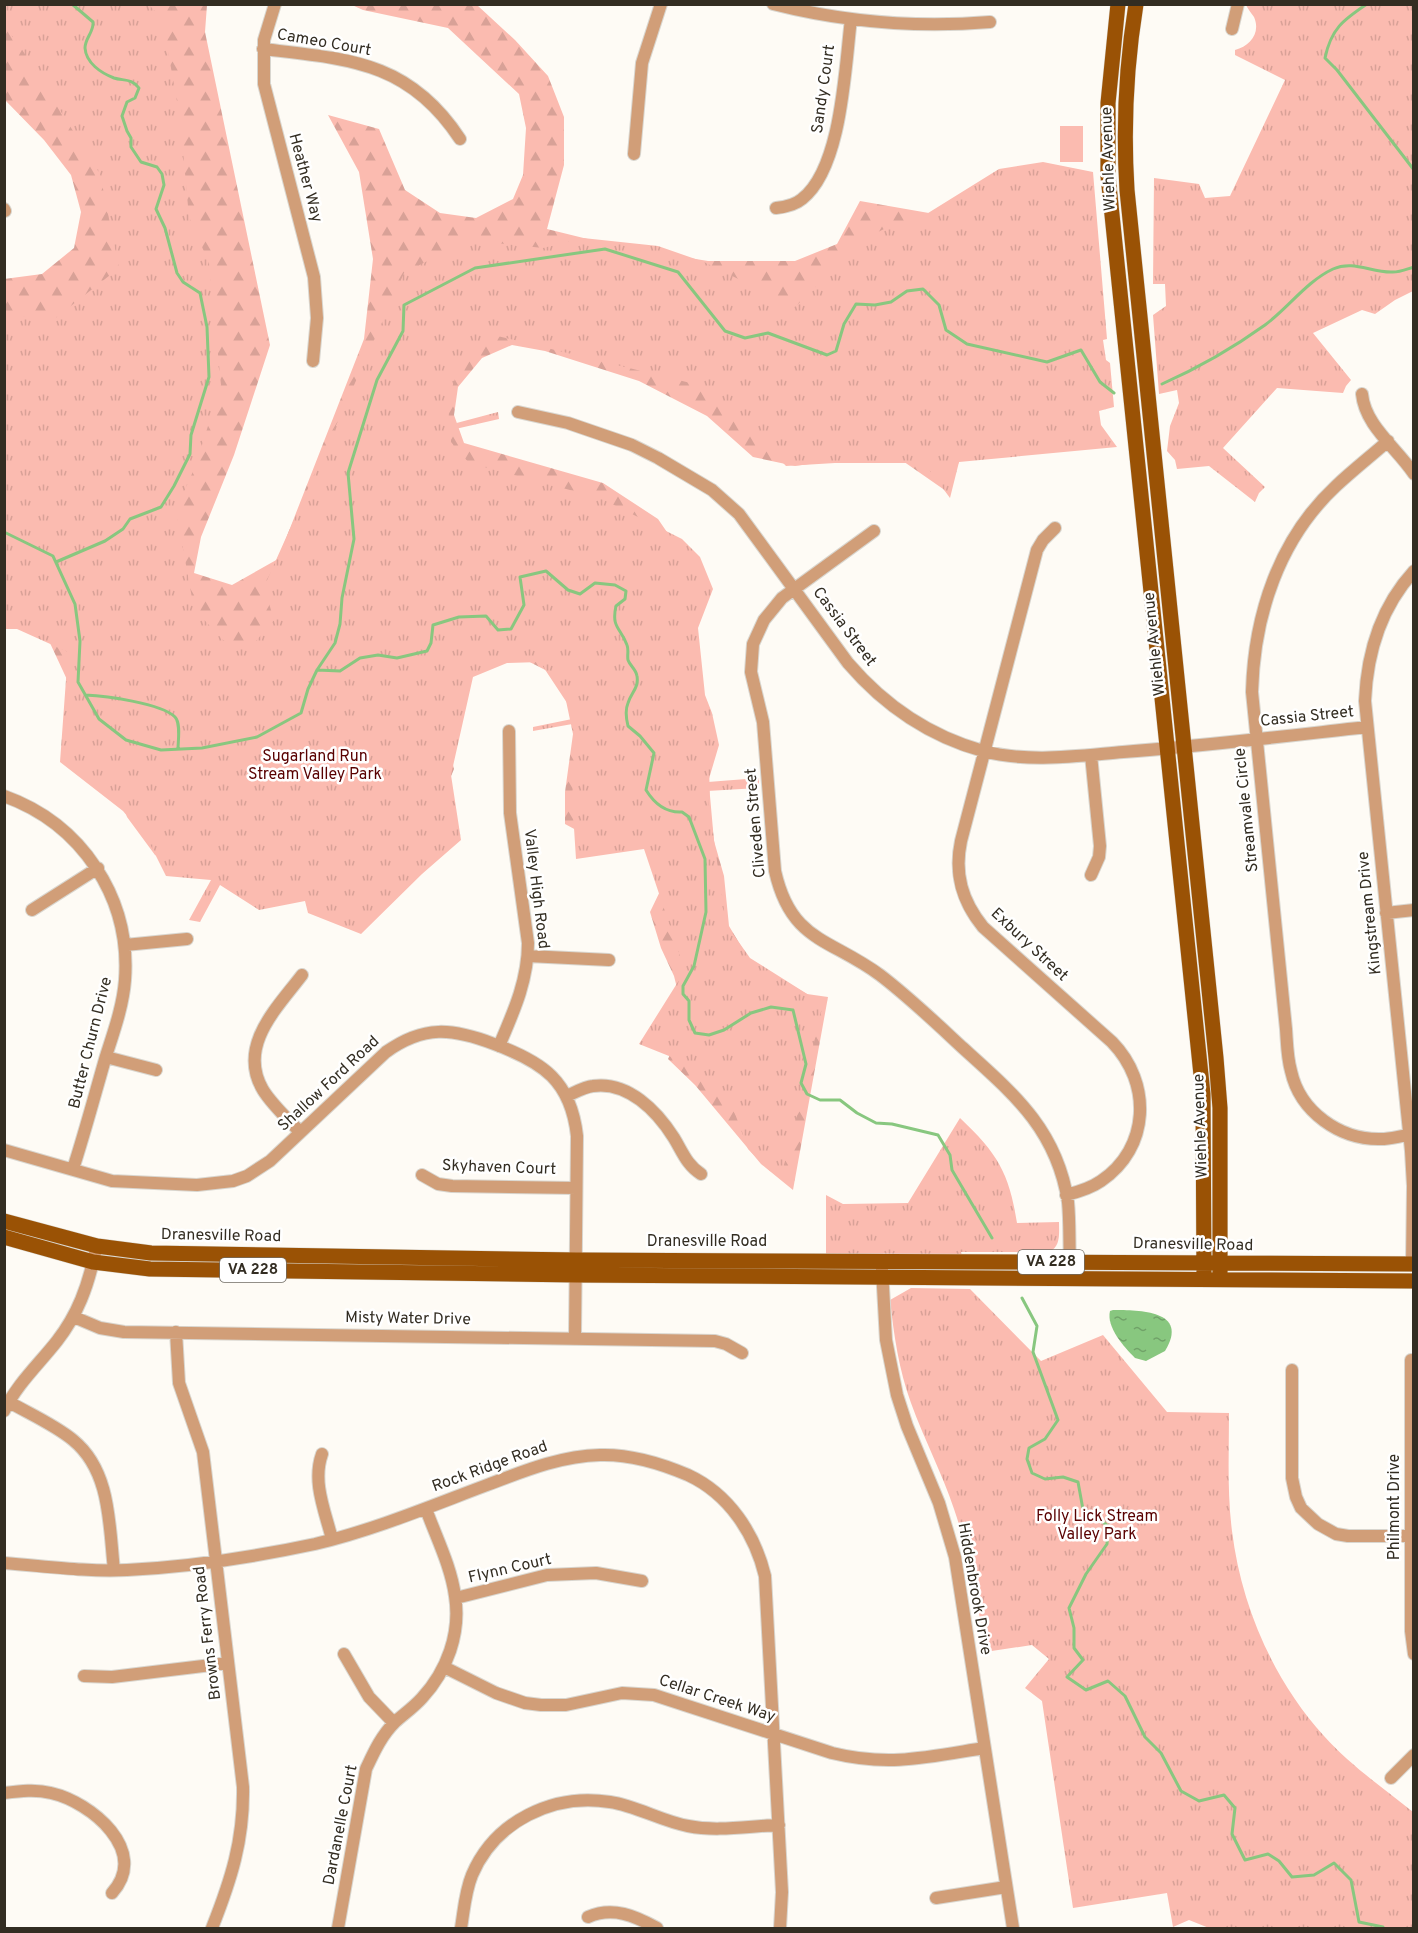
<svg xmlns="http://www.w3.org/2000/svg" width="1418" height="1933" viewBox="0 0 1418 1933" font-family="Overpass,sans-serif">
<defs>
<pattern id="forest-firs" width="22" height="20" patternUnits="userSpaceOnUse" patternTransform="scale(1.5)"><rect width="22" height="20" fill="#fbbbb0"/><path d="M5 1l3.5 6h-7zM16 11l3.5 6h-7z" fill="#d8a197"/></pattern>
<pattern id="park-tufts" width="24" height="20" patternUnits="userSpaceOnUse" patternTransform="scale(1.5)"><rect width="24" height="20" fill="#fbbbb0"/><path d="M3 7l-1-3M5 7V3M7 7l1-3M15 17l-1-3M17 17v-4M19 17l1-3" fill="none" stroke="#d8a197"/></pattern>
<pattern id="water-ripples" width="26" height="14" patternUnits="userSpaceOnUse" patternTransform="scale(1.5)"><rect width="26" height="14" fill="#88c77f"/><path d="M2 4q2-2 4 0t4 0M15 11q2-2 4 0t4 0" fill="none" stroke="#70a268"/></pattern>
</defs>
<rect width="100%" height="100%" fill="#fefbf5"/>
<path fill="#fbbbb0" d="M 1060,126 L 1083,126 L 1083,162 L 1060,162 Z"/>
<path fill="url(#forest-firs)" d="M 5,5 L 207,5 L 205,32 L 270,345 L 234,455 L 201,537 L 194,573 L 232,585 L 278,559 L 364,339 L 373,259 L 359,172 L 328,115 L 379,129 L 405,190 L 440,213 L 476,218 L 513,199 L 523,175 L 526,128 L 519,94 L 448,28 L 363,10 L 352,5 L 477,5 L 515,40 L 548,76 L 564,117 L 564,165 L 547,229 L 616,246 L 708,261 L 795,261 L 837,244 L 860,201 L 946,216 L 971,435 L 946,491 L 887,450 L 844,459 L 795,466 L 753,457 L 707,416 L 639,381 L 545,351 L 512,345 L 482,358 L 458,387 L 454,415 L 464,443 L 603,483 L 658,519 L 682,554 L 708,742 L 710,796 L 714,841 L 724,876 L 729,926 L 750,961 L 807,994 L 828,997 L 793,1190 L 761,1164 L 695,1085 L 668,1059 L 681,1031 L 681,1004 L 674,976 L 661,948 L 650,912 L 664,883 L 667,857 L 629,833 L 589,837 L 565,824 L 565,792 L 573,734 L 565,696 L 553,674 L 518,656 L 456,676 L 447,740 L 454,769 L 445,791 L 312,906 L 280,880 L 209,875 L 155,855 L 127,817 L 117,787 L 43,628 L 5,597 L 4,279 L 42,274 L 74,248 L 81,212 L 71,175 L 44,140 L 5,100 Z"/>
<path fill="url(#park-tufts)" d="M 5,4 L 149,5 L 162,18 L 180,118 L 189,217 L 209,263 L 221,385 L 195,467 L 176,510 L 194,609 L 223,640 L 245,650 L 250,648 L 274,620 L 264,587 L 404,273 L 468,240 L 543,248 L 583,238 L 658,246 L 704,262 L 795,307 L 864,239 L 892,225 L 912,223 L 999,169 L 1043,162 L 1093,172 L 1107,339 L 1103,340 L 1106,360 L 1110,363 L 1114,407 L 1099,411 L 1101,425 L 1117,447 L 959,462 L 950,498 L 924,463 L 835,463 L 786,466 L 711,388 L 489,334 C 459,361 447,384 449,425 L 498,412 L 499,419 L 451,430 L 451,442 L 469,463 L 600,498 L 682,539 L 700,557 L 713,589 L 698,628 L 705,695 L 712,713 L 719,745 L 708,782 L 759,778 L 759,788 L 707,791 L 726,924 L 750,958 L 823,1004 L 783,1174 L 770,1171 L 748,1149 L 730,1100 L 689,1064 L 639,1044 L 681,977 L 680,956 L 644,849 L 576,859 L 572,797 L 578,723 L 533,731 L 533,727 L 577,718 L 540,662 L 507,663 L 473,677 L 451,775 L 461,840 L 422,874 L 361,934 L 308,913 L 305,901 L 259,910 L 220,885 L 200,922 L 189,920 L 211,880 L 166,876 L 149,842 L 123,811 L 60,762 L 68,652 L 17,629 L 5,629 L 5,314 L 53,320 L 119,268 L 100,174 L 21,48 L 5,27 Z
M 1246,5 L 1414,5 L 1413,291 L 1395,300 L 1375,314 L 1362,310 L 1313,333 L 1351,380 L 1346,386 L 1343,393 L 1277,388 L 1223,448 L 1265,487 L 1259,493 L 1255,502 L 1209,466 L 1177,469 L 1175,460 L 1167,451 L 1170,426 L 1179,403 L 1177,390 L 1159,394 L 1153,315 L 1166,306 L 1165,284 L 1153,284 L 1154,178 L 1199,184 L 1205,198 L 1230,196 L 1285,80 L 1235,55 L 1235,50 C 1250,46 1261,33 1254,17 C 1251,13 1248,9 1246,5 Z
M 960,1118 C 997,1153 1009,1172 1017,1223 L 1059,1222 C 1059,1234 1061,1246 1049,1252 L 961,1252 L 963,1262 L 826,1263 L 826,1195 L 843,1204 L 908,1203 Z
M 911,1288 L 970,1289 L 1041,1361 L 1103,1335 L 1167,1412 L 1229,1413 C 1229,1452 1227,1492 1232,1531 C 1241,1605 1273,1680 1324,1736 C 1350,1765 1383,1788 1413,1812 L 1413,1928 L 1209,1928 L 1189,1920 L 1173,1927 L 1167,1893 L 1073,1908 L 1042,1701 L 1025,1688 L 1049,1659 L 1032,1645 L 985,1652 C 978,1604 970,1555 954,1509 C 942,1473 924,1439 911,1403 C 899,1370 894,1336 890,1300 Z"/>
<path fill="url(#water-ripples)" d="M 1113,1310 C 1139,1310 1190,1310 1165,1351 L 1146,1361 L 1135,1358 C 1124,1347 1106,1327 1110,1311 Z"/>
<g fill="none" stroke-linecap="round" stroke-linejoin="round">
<path stroke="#88c77f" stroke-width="3" d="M 1367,4 C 1343,20 1331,29 1325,58 L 1337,70 L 1414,170
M 1162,384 C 1198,368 1233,348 1265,325 C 1288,308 1307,281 1333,269 C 1353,260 1370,272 1391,272 C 1398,273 1407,269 1414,267
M 4,532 L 53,556 L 75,604 L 80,641 L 78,682 L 99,719 L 126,740 L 161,750 L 202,748 L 257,737 L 301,713 L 308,689 L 317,670 L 335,643 L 340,624 L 342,598 L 354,539 L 348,473 L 377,380 L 403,331 L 404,305 L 475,268 L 605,249 L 678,272 L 725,331 L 745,338 L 768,333 L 827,355 L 836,351 L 844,324 L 856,304 L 875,305 L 891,302 L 907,291 L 923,289 L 939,305 L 946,330 L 967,344 L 1047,362 L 1081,350 L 1100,382 L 1114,393
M 56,562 L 105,541 L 123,529 L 130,519 L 161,507 L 174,486 L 190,454 L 191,435 L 209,377 L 207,327 L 200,293 L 183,282 L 177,273 L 165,228 L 156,209 L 164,185 L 162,174 L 157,167 L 141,162 L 131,147 L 131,138 L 127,131 L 122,116 L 127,102 L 135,98 L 139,88 C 132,78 123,81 114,78 C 101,73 86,63 85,48 C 85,38 94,32 93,22 L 72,4
M 317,670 L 340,671 L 360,658 L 378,655 L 397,658 L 427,651 L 431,643 L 433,625 L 459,617 L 486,616 L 498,630 L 511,629 L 524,605 L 520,577 L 546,571 L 568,590 L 580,594 L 595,583 L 615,585 L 626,591 L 625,599 L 616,606 C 611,628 621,628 627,645 C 629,650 627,655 628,660 C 630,666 636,669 637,676 C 639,688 631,693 628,703 C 625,710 626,718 628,726 L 640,736 L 654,753 L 646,790 C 654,803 665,813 682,812 L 689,817 L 705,859 L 706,912 L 694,966 L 683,986 L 683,994 L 689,1001 L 689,1020 L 695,1033 L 709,1035 L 724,1030 L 751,1013 L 771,1007 L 793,1010 L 806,1064 L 801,1083 L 807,1094 L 820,1100 L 840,1100 L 857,1113 L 876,1123 L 892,1124 L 938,1135 L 950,1155 L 952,1170 L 992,1238
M 85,695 C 105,696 161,703 175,717 C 181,723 178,741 178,749
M 1022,1298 L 1037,1326 L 1033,1352 L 1058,1420 L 1045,1439 L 1029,1448 L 1027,1459 L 1032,1473 L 1045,1479 L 1063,1477 L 1078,1482 L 1084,1515 L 1089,1521 L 1099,1519 L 1108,1526 L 1107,1544 L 1086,1574 L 1069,1608 L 1074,1628 L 1074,1648 L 1083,1660 L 1067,1677 L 1086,1690 L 1108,1681 L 1125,1696 L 1145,1737 L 1161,1753 L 1181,1791 L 1199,1801 L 1224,1795 L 1235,1808 L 1232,1834 L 1245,1860 L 1268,1854 L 1279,1861 L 1292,1877 L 1314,1875 L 1334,1863 L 1351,1880 L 1359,1922 L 1383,1927 L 1383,1928"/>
<g stroke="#d9d6cf" stroke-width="14">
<path id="minor" d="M 275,4 L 264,40 L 264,84 L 314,277 L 317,318 L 313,361
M 773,4 C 844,22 918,28 990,22
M 1232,29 L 1238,4
M 263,49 C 348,59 409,61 460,139
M 634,154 L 642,63 L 661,4
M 776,208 C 786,207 795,205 802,199 C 842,168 845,67 851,19
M 4,209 L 5,211
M 1362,394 C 1365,426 1397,448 1414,474
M 518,412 L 568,423 L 632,445 L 658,458 L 712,490 L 739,514 L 848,663 C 884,705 929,736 983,751 C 1029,763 1076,756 1123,752 C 1204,746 1286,736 1367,727
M 1388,441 C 1371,456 1353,470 1336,486 C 1279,539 1254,615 1252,692 L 1286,1029 C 1287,1042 1287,1057 1291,1071 C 1300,1112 1340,1140 1381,1139 C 1390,1139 1400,1136 1409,1135
M 1055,528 L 1043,540 L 1037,550 L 961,841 C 954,874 962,901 983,927 L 1112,1042 C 1152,1083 1150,1148 1101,1181 C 1091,1188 1078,1192 1066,1195
M 874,531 L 782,598 L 764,620 L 753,644 L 751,672 L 763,722 L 775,871 C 791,942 830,938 880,975 C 909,997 936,1023 963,1048 C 1014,1094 1057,1130 1068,1202 C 1070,1222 1069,1242 1070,1262
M 4,796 C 82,824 131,898 125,980 C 123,1006 114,1031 106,1056 C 95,1094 85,1132 73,1169
M 1091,875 L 1099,857 L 1100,846 L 1091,755
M 32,910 L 98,868
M 1386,913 L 1414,910
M 125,945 L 187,939
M 528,956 L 609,960
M 499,1046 C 514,1011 528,980 528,943 L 510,813 L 509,731
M 106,1057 L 156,1070
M 567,1096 C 576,1092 584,1087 593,1086 C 628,1081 657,1111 674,1138 C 683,1153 687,1165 701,1174
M 300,1132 C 288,1119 273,1106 263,1090 C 237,1046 277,1008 302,975
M 4,1150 L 112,1181 L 197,1185 L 233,1181 L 247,1176 L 270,1161 L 386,1052 C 424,1025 452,1028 494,1044 C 543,1062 571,1081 577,1136 L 575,1338
M 422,1175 L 438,1184 L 452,1186 L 576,1188
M 1412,1264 L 1413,1186 L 1411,1151 L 1365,701 C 1367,653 1381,607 1414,571
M 882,1269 L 886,1340 L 897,1395 L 907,1426 L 939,1503 L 955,1557 L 1013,1928
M 74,1317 L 100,1328 L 124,1332 L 715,1341 L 726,1344 L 742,1353
M 176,1332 L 179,1383 L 203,1452 L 243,1787 C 244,1840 231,1880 212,1928
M 1411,1360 L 1411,1631 L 1414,1654
M 1292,1370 L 1292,1478 L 1296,1497 L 1301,1508 L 1318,1524 L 1336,1534 L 1348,1536 L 1414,1536
M 9,1402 C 30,1414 55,1425 73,1440 C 111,1471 109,1525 114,1570
M 4,1411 C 17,1384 39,1364 57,1341 C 78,1314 88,1286 95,1253
M 322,1454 C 312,1482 325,1511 332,1539
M 4,1563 C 45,1566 86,1572 127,1570 C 190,1567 254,1557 315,1544 C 374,1530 431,1506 487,1485 C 524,1471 560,1456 600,1455 C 631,1454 660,1463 688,1475 C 729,1494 755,1534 765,1576 L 782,1892 L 780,1928
M 456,1598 L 547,1575 L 596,1573 L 642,1581
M 344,1654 L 369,1697 L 394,1723
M 444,1667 L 496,1693 L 525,1703 L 541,1705 L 566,1705 L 622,1693 L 654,1695 L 832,1753 C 889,1767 928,1757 984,1748
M 84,1676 L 112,1677 L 228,1663
M 1391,1778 L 1414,1755
M 4,1793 C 20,1791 36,1789 51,1793 C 91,1802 150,1851 112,1893
M 936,1898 L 1006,1887
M 588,1917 C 613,1906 635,1916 657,1928
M 338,1928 L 366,1769 C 374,1752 381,1736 395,1722 C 404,1714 414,1707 422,1698 C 447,1671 461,1633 455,1596 C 451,1566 436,1537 426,1509
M 461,1928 C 464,1910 465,1892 472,1875 C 495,1821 553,1793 610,1802 C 637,1806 661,1821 688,1826 C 717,1832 749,1826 779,1825"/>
</g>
<g stroke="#d9d6cf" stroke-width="16">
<path id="major" d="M 1118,4 L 1108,103 L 1108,176 L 1203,1094 L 1204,1274
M 1136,4 C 1126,66 1123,127 1127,190 L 1216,1058 L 1220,1108 L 1220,1274
M 4,1221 L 97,1246 L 151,1253 L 576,1260 L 1414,1264
M 4,1237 L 93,1262 L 150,1269 L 576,1275 L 1414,1281"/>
</g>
<use href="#minor" stroke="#d19e78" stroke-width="12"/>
<use href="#major" stroke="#9a5205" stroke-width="15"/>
</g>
<g text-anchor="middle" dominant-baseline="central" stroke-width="5" stroke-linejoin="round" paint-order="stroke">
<g fill="#fff" stroke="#706c64" stroke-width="1.5">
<rect x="1018" y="1250" width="66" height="24" rx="4.5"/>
<rect x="220" y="1258" width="66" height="24" rx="4.5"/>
</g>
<g font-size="15" font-weight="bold" fill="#332d22">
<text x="1051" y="1262">VA 228</text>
<text x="253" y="1270">VA 228</text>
</g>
<g font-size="16" fill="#332d22" stroke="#fff">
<text transform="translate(324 43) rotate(10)">Cameo Court</text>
<text transform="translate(824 89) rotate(-82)">Sandy Court</text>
<text transform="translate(1109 159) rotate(-92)">Wiehle Avenue</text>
<text transform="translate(305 178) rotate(75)">Heather Way</text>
<text transform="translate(844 627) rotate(53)">Cassia Street</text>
<text transform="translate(1155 644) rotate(-96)">Wiehle Avenue</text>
<text transform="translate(1307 717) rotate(-6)">Cassia Street</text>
<text transform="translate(1247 810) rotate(-96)">Streamvale Circle</text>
<text transform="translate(756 823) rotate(-95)">Cliveden Street</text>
<text transform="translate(536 889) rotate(83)">Valley High Road</text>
<text transform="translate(1370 913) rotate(-96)">Kingstream Drive</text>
<text transform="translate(1029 945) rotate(43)">Exbury Street</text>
<text transform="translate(91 1043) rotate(-76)">Butter Churn Drive</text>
<text transform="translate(329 1084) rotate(-43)">Shallow Ford Road</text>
<text transform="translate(1201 1126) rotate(-92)">Wiehle Avenue</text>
<text transform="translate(499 1168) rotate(2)">Skyhaven Court</text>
<text transform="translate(221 1236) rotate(1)">Dranesville Road</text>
<text x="707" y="1242">Dranesville Road</text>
<text transform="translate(1193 1245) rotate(1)">Dranesville Road</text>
<text transform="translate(408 1319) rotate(1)">Misty Water Drive</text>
<text transform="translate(490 1467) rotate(-20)">Rock Ridge Road</text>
<text transform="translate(1395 1507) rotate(-90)">Philmont Drive</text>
<text transform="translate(510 1569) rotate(-13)">Flynn Court</text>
<text transform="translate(974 1589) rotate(80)">Hiddenbrook Drive</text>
<text transform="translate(208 1633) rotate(-97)">Browns Ferry Road</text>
<text transform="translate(717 1699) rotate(18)">Cellar Creek Way</text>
<text transform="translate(341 1825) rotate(-79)">Dardanelle Court</text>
</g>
<g font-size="16" fill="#590100" stroke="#fff">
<text x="315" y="757">Sugarland Run<tspan x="315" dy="18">Stream Valley Park</tspan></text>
<text x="1097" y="1517">Folly Lick Stream<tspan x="1097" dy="18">Valley Park</tspan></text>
</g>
</g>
<rect width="1418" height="1933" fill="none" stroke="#332d22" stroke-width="12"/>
</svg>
